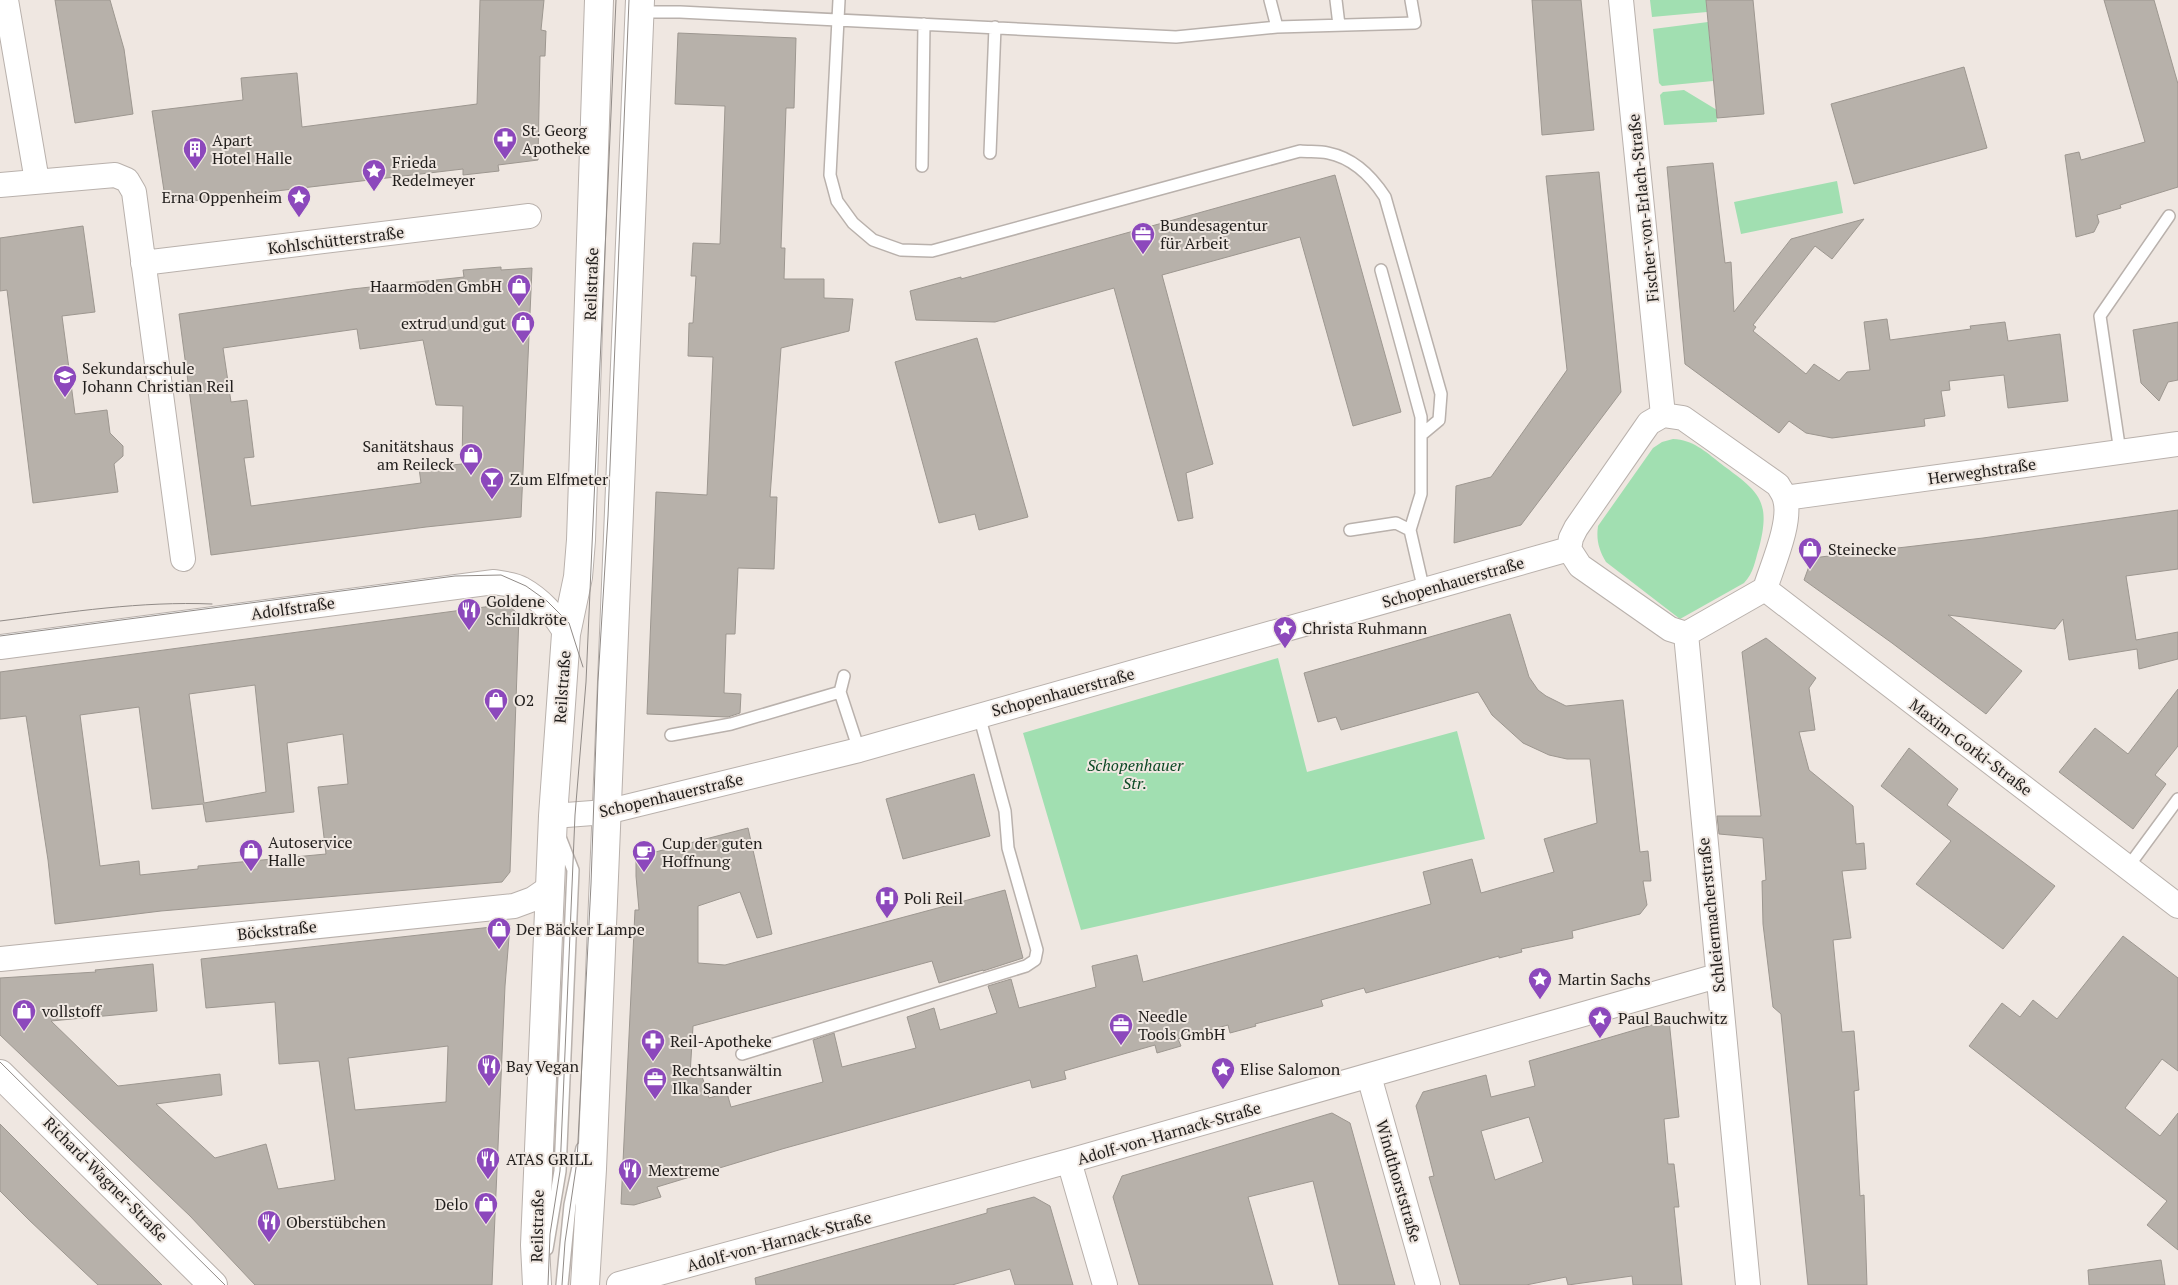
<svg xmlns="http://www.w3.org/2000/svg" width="2178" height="1285" viewBox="0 0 2178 1285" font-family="'PT Serif',serif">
<rect width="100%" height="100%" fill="#efe7e1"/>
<path fill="#a1dfb1" d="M 1650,0 L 1706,0 L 1707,12 L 1652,17 Z
M 1708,22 L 1713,81 L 1662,86 L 1659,83 L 1653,29 Z
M 1684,90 L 1717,110 L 1717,122 L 1664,125 L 1660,95 L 1663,92 Z
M 1837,181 L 1843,213 L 1741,234 L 1734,202 Z
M 1673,439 C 1693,440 1705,451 1720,463 C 1757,491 1772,498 1759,548 C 1755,560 1754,573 1744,583 L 1680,619 L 1606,562 C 1599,550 1596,540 1598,526 L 1653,448 L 1662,442 Z
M 1278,658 L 1307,772 L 1457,731 L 1485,839 L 1081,930 L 1023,733 Z"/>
<path fill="#b7b1aa" stroke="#9d9790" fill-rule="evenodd" d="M 55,0 L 110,0 L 124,49 L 133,114 L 75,123 Z
M 480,0 L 544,0 L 541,30 L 546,31 L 545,56 L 540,56 L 538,160 L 498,165 L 499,171 L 463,175 L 463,169 L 166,204 L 152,111 L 243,100 L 241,78 L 297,73 L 302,127 L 477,104 Z
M 1532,0 L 1581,0 L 1594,130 L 1542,135 Z
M 1706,0 L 1753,0 L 1764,114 L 1717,118 Z
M 2104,0 L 2154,0 L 2178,84 L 2178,187 L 2120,205 L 2121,208 L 2097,215 L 2099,222 L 2094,232 L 2076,237 L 2065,155 L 2079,152 L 2081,160 L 2145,142 Z
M 678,33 L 796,38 L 794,108 L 786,108 L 781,248 L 785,248 L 784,279 L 824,279 L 824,298 L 853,299 L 849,331 L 781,348 L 770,497 L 777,497 L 774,569 L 738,568 L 735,634 L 726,634 L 724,693 L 741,694 L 740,713 L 728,717 L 647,714 L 656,492 L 707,495 L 713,357 L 688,356 L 689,323 L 693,323 L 696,276 L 691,276 L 693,243 L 720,244 L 725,106 L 675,104 Z
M 1964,67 L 1987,148 L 1854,184 L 1831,104 Z
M 1713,163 L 1725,263 L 1731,262 L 1734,312 L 1791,239 L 1864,219 L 1832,259 L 1815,246 L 1753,325 L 1756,327 L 1753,331 L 1806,374 L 1814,364 L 1839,381 L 1847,372 L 1870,370 L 1864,322 L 1887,319 L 1890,340 L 1971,329 L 1970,326 L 2005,322 L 2008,341 L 2060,334 L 2068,401 L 2008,408 L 2004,375 L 1949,381 L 1950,390 L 1941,391 L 1945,416 L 1924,419 L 1925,426 L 1832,438 L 1806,433 L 1789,421 L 1779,433 L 1685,364 L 1667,167 Z
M 1599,172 L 1621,392 L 1521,525 L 1454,543 L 1456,486 L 1491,477 L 1567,370 L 1546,176 Z
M 1335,175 L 1401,412 L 1353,426 L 1300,237 L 1162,275 L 1213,464 L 1186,473 L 1193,518 L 1178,521 L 1114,288 L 995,322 L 916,320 L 910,291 L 961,277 L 961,279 Z
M 83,226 L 95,312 L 62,316 L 75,414 L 107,410 L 110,433 L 123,446 L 123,456 L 114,464 L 118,492 L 33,503 L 7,290 L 0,291 L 0,238 Z
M 501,267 L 501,270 L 532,268 L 521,517 L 426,527 L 211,555 L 179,314 L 352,289 L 464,277 L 463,270 ZM 357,329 L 360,349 L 423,340 L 436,405 L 463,406 L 462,464 L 419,468 L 421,483 L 251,506 L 244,458 L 254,457 L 247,400 L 231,402 L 223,348 Z
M 2178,322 L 2178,380 L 2168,382 L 2159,401 L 2141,383 L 2133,330 Z
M 977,338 L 1028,517 L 979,530 L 975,514 L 939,523 L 895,362 Z
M 2178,510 L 2178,569 L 2126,576 L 2136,640 L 2178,632 L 2178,659 L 2139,669 L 2137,649 L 2069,660 L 2063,619 L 2055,629 L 1948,615 L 2022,671 L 1986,714 L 1892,643 L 1804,580 L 1812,558 L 1983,538 Z
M 507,604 L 519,615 L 510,872 L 502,882 L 161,911 L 55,924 L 48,860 L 26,716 L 0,719 L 0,672 ZM 255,685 L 266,792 L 204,803 L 189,694 ZM 139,707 L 152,809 L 203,804 L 206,822 L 294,812 L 287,743 L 343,734 L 348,784 L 318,787 L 326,854 L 198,866 L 198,869 L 140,875 L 139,861 L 100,866 L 80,715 Z
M 1510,614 L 1529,677 L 1538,690 L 1546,696 L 1566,706 L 1623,700 L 1640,852 L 1648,851 L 1651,881 L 1643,881 L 1647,905 L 1640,914 L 1572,931 L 1573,938 L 1521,949 L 1522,952 L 1499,958 L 1499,956 L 1366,993 L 1364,988 L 1321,1000 L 1323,1006 L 1255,1024 L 1256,1026 L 1230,1033 L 1228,1025 L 1178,1039 L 1181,1046 L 1157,1053 L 1155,1045 L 1064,1071 L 1066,1079 L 1032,1088 L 1030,1080 L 782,1149 L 657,1187 L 661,1197 L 634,1205 L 621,1204 L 635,910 L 639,910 L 636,876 L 636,857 L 748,828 L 772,934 L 757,938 L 740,892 L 698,906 L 698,963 L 725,965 L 1005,890 L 1023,958 L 983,971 L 983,970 L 939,983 L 932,961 L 693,1026 L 690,1075 L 701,1073 L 709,1098 L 727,1093 L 731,1107 L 823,1082 L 813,1040 L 834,1033 L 842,1067 L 916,1048 L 907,1017 L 934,1008 L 940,1030 L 997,1013 L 988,986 L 1011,979 L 1019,1008 L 1096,987 L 1092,966 L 1137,955 L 1143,982 L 1431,904 L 1423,872 L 1472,859 L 1481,893 L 1554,872 L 1544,839 L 1597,823 L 1590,759 L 1567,759 L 1549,755 L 1523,743 L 1492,715 L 1478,692 L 1341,730 L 1336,717 L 1318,722 L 1304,673 Z
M 1766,638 L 1816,678 L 1809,688 L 1815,730 L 1799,732 L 1809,770 L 1853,806 L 1856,844 L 1864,843 L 1866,869 L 1842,871 L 1851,938 L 1833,940 L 1842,1032 L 1854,1031 L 1859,1090 L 1854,1091 L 1860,1196 L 1864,1195 L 1867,1285 L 1808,1285 L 1781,1014 L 1773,1007 L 1763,924 L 1762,881 L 1766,880 L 1763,838 L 1719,834 L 1717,816 L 1761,816 L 1742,652 Z
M 2178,689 L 2178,746 L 2155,775 L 2166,784 L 2133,829 L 2059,772 L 2095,728 L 2128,754 Z
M 1909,748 L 1958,789 L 1947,805 L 2055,886 L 2003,949 L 1916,884 L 1951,841 L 1881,786 Z
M 974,774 L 990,836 L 903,859 L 886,799 Z
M 510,925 L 505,986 L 492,1285 L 255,1285 L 190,1216 L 0,1035 L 0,978 L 96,972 L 95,970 L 153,964 L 157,1011 L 51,1021 L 118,1086 L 220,1074 L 222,1095 L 156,1104 L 215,1158 L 266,1144 L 278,1189 L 335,1180 L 319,1061 L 279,1064 L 275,1002 L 206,1008 L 201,959 ZM 448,1046 L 446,1102 L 355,1110 L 348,1058 Z
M 2123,936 L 2178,978 L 2178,1071 L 2162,1059 L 2125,1108 L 2160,1136 L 2178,1113 L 2178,1250 L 2147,1225 L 2167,1201 L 1969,1046 L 2002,1003 L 2020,1017 L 2033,1000 L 2057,1019 Z
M 1669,1020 L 1679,1117 L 1664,1119 L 1668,1164 L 1674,1164 L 1679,1207 L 1674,1207 L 1682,1285 L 1633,1285 L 1632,1276 L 1568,1285 L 1566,1277 L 1526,1285 L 1460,1285 L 1429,1177 L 1434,1176 L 1416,1106 L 1423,1092 L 1486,1075 L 1491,1097 L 1535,1086 L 1529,1061 ZM 1529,1117 L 1543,1162 L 1495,1180 L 1481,1131 Z
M 1332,1113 L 1350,1123 L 1395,1285 L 1339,1285 L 1313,1181 L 1248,1197 L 1273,1285 L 1139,1285 L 1113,1197 L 1122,1176 Z
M 0,1124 L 63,1187 L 162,1285 L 98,1285 L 29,1220 L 0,1191 Z
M 1034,1197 L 1050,1206 L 1073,1285 L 1015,1285 L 1010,1269 L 952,1285 L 756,1285 L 755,1278 L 987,1213 L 987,1209 Z
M 2161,1260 L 2165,1285 L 2089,1285 L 2088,1270 Z"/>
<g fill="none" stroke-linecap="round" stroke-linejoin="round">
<g stroke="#b9b1ac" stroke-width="14">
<path id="service" d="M 839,0 L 830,175 L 837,201 L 853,223 L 873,240 L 901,250 L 932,251 L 1300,151 C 1309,152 1319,151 1328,153 C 1353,158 1372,177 1385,197 L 1441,394 L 1439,420 L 1421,435
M 1336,0 L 1339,25
M 640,12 L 680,12 L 1176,37 L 1277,27 L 1270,0
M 1277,27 L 1415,23 L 1411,0
M 990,153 L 995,27
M 922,166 L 924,24
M 1381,270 L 1421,417 L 1421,494 L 1410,530 L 1424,591
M 2120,452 L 2100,316 L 2169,216
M 1350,530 L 1396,523 L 1410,530
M 844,676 L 840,692 L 859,750
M 671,735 L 731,724 L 840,692
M 2128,867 L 2178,799
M 742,1054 L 1026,966 L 1035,960 L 1037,950 L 1008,848 L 1005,811 L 979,715
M 547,1249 L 560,1171 L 573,870 L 560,837
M 562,1285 L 570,1205 L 582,1148"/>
</g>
<g stroke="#b9b1ac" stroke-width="26">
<path id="minor" d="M 6,0 L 37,181
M 1621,0 L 1663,415
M 0,185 L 115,175 L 127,180 L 134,192 L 183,559
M 143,263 L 529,216
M 1663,415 L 1683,418 L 1778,485 C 1780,489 1784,494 1785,499 C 1792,522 1772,566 1765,589 L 1686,634 L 1670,629 L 1580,566 L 1569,549 L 1571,538 L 1576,528 L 1642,433 L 1649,423 Z
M 1785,498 L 2178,444
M 1765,589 L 2178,906
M 1686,634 L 1748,1285
M 0,647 L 494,582 C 503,584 514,584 522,589 C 540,599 556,616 566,634
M 553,816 L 606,812 L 859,750 L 1569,549
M 0,959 L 514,906 L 533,899 L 549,888
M 1369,1076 L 1428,1285
M 1069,1161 L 1105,1285
M 619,1284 L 1069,1161 L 1717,976"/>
</g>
<g stroke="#b9b1ac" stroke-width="30">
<path id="tertiary" d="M 0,1074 L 213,1285
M 537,1285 L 535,1245 L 553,816 L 566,634 L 578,577 L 581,540 L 599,0
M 585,1285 L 592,1169 L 640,0"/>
</g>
<use href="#service" stroke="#fff" stroke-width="11"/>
<use href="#minor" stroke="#fff" stroke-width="24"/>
<use href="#tertiary" stroke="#fff" stroke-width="28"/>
<path stroke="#918b87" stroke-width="1" d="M 0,621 C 71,612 141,601 212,604
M 0,636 L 455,576 L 501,575 L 526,586 L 547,601 L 569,623 L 583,667
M 0,1062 L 225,1285
M 548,1285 L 550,1234 L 560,1171 L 575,815 L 586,682 L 616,0
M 562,1285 L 565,1242 L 577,1161 L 591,884 L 598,681 L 608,516 L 629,0"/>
</g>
<defs>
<g id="pharmacy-pin" transform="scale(1.25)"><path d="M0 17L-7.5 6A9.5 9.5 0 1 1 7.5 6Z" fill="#8c48bc" stroke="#efe7e1"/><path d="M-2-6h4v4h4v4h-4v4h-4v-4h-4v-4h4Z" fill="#fff"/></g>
<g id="building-pin" transform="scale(1.25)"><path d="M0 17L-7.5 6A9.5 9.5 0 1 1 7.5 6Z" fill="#8c48bc" stroke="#efe7e1"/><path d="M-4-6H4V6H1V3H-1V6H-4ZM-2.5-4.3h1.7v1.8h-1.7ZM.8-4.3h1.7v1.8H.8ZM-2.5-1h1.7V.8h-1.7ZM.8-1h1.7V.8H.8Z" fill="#fff"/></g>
<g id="sight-pin" transform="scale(1.25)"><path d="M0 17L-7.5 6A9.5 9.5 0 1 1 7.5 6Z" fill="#8c48bc" stroke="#efe7e1"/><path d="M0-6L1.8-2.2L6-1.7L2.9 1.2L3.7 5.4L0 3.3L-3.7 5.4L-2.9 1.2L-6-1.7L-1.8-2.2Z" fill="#fff"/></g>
<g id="office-pin" transform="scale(1.25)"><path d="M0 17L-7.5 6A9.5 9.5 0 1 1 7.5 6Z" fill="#8c48bc" stroke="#efe7e1"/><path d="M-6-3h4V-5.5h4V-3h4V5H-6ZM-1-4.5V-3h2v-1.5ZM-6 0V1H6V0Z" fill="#fff"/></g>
<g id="shop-pin" transform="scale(1.25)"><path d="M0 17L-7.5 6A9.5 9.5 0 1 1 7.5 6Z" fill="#8c48bc" stroke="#efe7e1"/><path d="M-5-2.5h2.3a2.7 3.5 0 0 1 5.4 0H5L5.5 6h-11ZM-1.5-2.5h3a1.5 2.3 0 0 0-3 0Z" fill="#fff"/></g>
<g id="school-pin" transform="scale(1.25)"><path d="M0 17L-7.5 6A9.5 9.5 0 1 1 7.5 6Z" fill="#8c48bc" stroke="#efe7e1"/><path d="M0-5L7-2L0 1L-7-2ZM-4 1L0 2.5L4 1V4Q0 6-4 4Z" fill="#fff"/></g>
<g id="bar-pin" transform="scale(1.25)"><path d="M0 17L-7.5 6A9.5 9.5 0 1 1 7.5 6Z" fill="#8c48bc" stroke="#efe7e1"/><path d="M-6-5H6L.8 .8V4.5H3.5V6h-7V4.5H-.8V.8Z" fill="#fff"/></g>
<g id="restaurant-pin" transform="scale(1.25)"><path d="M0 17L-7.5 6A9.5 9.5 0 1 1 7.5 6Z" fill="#8c48bc" stroke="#efe7e1"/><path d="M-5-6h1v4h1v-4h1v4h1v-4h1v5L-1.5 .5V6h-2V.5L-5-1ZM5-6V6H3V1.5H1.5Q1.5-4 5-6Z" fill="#fff"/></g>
<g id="cafe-pin" transform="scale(1.25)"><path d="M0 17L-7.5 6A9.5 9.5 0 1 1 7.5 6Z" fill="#8c48bc" stroke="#efe7e1"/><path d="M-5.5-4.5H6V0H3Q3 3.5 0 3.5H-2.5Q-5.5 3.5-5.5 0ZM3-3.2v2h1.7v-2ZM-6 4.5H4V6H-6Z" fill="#fff"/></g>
<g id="hospital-pin" transform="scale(1.25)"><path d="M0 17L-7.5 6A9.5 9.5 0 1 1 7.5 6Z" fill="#8c48bc" stroke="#efe7e1"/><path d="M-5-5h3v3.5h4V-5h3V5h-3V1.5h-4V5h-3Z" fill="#fff"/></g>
</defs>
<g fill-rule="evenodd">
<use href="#pharmacy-pin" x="505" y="139"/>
<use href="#building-pin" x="195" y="149"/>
<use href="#sight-pin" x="374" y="171"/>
<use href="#sight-pin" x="299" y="197"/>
<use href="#office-pin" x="1143" y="234"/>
<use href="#shop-pin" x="519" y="286"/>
<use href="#shop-pin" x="523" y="323"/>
<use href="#school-pin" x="65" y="377"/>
<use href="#shop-pin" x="471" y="455"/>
<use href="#bar-pin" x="492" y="479"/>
<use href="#shop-pin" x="1810" y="549"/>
<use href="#restaurant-pin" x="469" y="610"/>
<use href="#sight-pin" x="1285" y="628"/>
<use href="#shop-pin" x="496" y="700"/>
<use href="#shop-pin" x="251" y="851"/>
<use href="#cafe-pin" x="644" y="852"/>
<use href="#hospital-pin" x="887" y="898"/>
<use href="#shop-pin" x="499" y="929"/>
<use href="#sight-pin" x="1540" y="979"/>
<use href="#shop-pin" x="24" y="1011"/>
<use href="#sight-pin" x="1600" y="1018"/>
<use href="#office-pin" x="1121" y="1025"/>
<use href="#pharmacy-pin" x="653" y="1041"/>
<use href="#restaurant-pin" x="489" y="1066"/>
<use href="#sight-pin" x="1223" y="1069"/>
<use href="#office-pin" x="655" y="1079"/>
<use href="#restaurant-pin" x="488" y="1159"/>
<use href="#restaurant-pin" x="630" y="1170"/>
<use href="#shop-pin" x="486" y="1204"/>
<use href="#restaurant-pin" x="269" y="1222"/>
</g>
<g text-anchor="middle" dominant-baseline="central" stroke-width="4" stroke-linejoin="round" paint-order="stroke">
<g font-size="16" fill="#211e1c" stroke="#efe7e1" text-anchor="start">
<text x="522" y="130">St. Georg<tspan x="522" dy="18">Apotheke</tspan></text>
<text x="212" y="140">Apart<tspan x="212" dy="18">Hotel Halle</tspan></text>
<text x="392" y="162">Frieda<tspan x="392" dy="18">Redelmeyer</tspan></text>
<text x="282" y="197" text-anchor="end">Erna Oppenheim</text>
<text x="1160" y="225">Bundesagentur<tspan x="1160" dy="18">für Arbeit</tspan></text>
<text x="502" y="286" text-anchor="end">Haarmoden GmbH</text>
<text x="506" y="323" text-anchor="end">extrud und gut</text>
<text x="82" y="368">Sekundarschule<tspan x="82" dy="18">Johann Christian Reil</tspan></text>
<text x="454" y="446" text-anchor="end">Sanitätshaus<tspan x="454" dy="18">am Reileck</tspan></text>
<text x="510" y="479">Zum Elfmeter</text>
<text x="1828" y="549">Steinecke</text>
<text x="486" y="601">Goldene<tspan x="486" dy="18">Schildkröte</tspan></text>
<text x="1302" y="628">Christa Ruhmann</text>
<text x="514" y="700">O2</text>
<text x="268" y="842">Autoservice<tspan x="268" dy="18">Halle</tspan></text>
<text x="662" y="843">Cup der guten<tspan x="662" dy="18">Hoffnung</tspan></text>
<text x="904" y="898">Poli Reil</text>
<text x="516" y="929">Der Bäcker Lampe</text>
<text x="1558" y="979">Martin Sachs</text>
<text x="42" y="1011">vollstoff</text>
<text x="1138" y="1016">Needle<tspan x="1138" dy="18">Tools GmbH</tspan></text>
<text x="1618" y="1018">Paul Bauchwitz</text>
<text x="670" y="1041">Reil-Apotheke</text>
<text x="506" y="1066">Bay Vegan</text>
<text x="1240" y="1069">Elise Salomon</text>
<text x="672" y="1070">Rechtsanwältin<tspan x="672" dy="18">Ilka Sander</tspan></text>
<text x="506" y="1159">ATAS GRILL</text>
<text x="648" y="1170">Mextreme</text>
<text x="468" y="1204" text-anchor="end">Delo</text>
<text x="286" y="1222">Oberstübchen</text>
</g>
<g font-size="16" fill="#211e1c" stroke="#efe7e1">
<text transform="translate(1643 208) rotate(-96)">Fischer-von-Erlach-Straße</text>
<text transform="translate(336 240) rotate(-7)">Kohlschütterstraße</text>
<text transform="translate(591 284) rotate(-88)">Reilstraße</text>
<text transform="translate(1982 471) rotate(-8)">Herweghstraße</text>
<text transform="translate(1453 582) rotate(-16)">Schopenhauerstraße</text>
<text transform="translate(293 608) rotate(-8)">Adolfstraße</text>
<text transform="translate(562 687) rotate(-86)">Reilstraße</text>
<text transform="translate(1063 692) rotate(-15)">Schopenhauerstraße</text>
<text transform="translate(1971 747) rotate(37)">Maxim-Gorki-Straße</text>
<text transform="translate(671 795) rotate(-13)">Schopenhauerstraße</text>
<text transform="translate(1711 915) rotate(-96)">Schleiermacherstraße</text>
<text transform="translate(277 930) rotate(-6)">Böckstraße</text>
<text transform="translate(1169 1133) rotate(-16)">Adolf-von-Harnack-Straße</text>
<text transform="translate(106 1179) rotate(45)">Richard-Wagner-Straße</text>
<text transform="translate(1399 1181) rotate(74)">Windthorststraße</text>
<text transform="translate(537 1226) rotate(-89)">Reilstraße</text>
<text transform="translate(779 1241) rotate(-15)">Adolf-von-Harnack-Straße</text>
</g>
<g font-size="16" font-style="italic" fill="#0b4824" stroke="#efe7e1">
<text x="1135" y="765">Schopenhauer<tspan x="1135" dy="18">Str.</tspan></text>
</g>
</g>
</svg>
